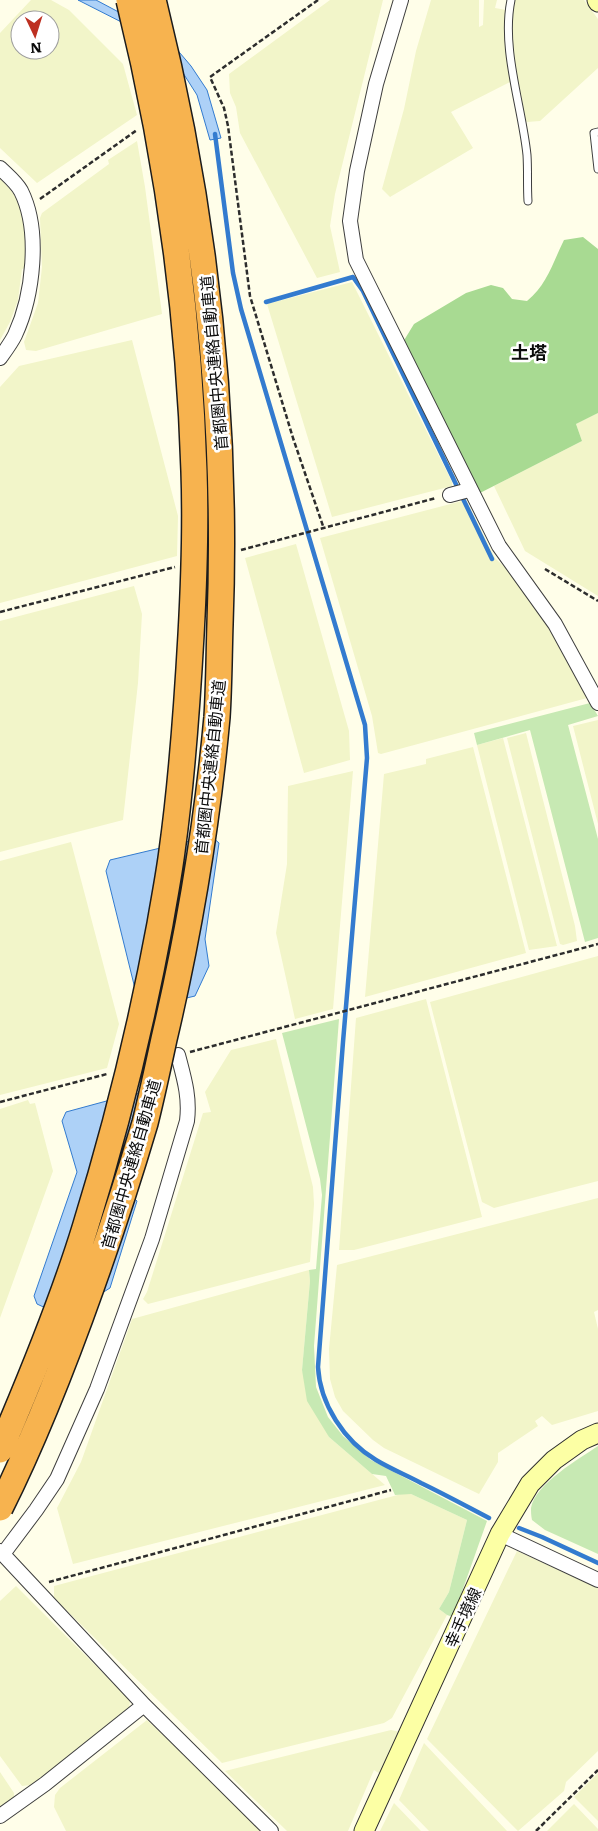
<svg xmlns="http://www.w3.org/2000/svg" width="598" height="1831" viewBox="0 0 598 1831" font-family="Literata,'Noto Sans JP',serif">
<rect width="100%" height="100%" fill="#fffee9"/>
<path fill="#f2f5c9" fill-rule="evenodd" d="M 31,0 L 51,0 L 69,10 L 123,64 L 137,115 L 37,183 L 0,148 L 0,33 ZM 20,20 L 50,20 L 50,50 L 20,50 Z
M 330,0 L 383,0 L 335,194 L 330,226 L 340,272 L 317,278 L 240,133 L 236,107 L 230,93 L 229,74 Z
M 431,0 L 479,0 L 479,27 L 483,25 L 484,0 L 497,0 L 495,8 L 506,10 L 506,51 L 510,82 L 451,112 L 473,148 L 390,197 L 382,189 L 404,109 L 416,51 Z
M 514,0 L 584,0 L 598,19 L 598,68 L 540,121 L 527,122 L 524,118 L 513,53 L 512,28 Z
M 137,141 L 145,187 L 162,314 L 36,351 L 26,350 L 24,342 L 38,303 L 42,267 L 40,218 L 42,213 L 109,164 L 108,160 Z
M 0,178 L 18,199 L 21,205 L 25,230 L 26,261 L 25,268 L 22,269 L 18,300 L 10,322 L 0,340 Z
M 352,282 L 452,482 L 452,486 L 332,517 L 267,304 Z
M 132,340 L 178,516 L 177,556 L 0,603 L 0,387 L 19,366 Z
M 598,413 L 598,596 L 525,551 L 494,486 L 582,441 L 576,424 Z
M 462,501 L 470,508 L 495,558 L 514,576 L 538,609 L 587,698 L 381,754 L 378,753 L 372,716 L 320,538 Z
M 296,544 L 349,731 L 350,760 L 304,773 L 245,558 Z
M 134,586 L 142,614 L 138,683 L 123,820 L 0,852 L 0,621 Z
M 598,720 L 598,824 L 573,726 Z
M 526,733 L 575,926 L 577,941 L 563,945 L 560,944 L 507,738 Z
M 503,738 L 557,946 L 529,950 L 477,745 Z
M 473,747 L 526,953 L 365,997 L 384,774 L 426,764 L 426,759 Z
M 353,771 L 333,1009 L 295,1019 L 276,933 L 287,864 L 288,786 Z
M 71,842 L 119,1024 L 107,1068 L 0,1095 L 0,861 Z
M 598,956 L 598,1181 L 494,1208 L 482,1202 L 430,1002 Z
M 426,999 L 482,1217 L 354,1250 L 339,1250 L 356,1018 Z
M 276,1039 L 313,1187 L 314,1204 L 310,1262 L 148,1304 L 143,1299 L 147,1292 L 203,1113 L 211,1112 L 205,1092 L 231,1050 Z
M 28,1100 L 30,1104 L 35,1103 L 53,1171 L 0,1318 L 0,1109 Z
M 598,1198 L 598,1310 L 594,1312 L 598,1329 L 598,1411 L 552,1425 L 542,1416 L 535,1421 L 538,1426 L 498,1453 L 498,1462 L 479,1494 L 384,1448 L 373,1440 L 343,1411 L 335,1397 L 330,1379 L 329,1349 L 337,1265 Z
M 309,1270 L 310,1281 L 302,1370 L 329,1437 L 385,1485 L 73,1564 L 57,1508 L 81,1462 L 132,1319 Z
M 405,1493 L 411,1494 L 467,1520 L 449,1592 L 439,1609 L 447,1615 L 392,1718 L 384,1723 L 222,1763 L 54,1598 L 54,1586 Z
M 517,1551 L 598,1588 L 598,1751 L 566,1782 L 564,1791 L 518,1831 L 427,1739 Z
M 16,1586 L 130,1700 L 129,1710 L 31,1785 L 22,1786 L 0,1756 L 0,1601 Z
M 147,1720 L 202,1772 L 262,1831 L 66,1831 L 54,1807 L 55,1795 L 60,1788 Z
M 391,1730 L 401,1732 L 383,1776 L 374,1770 L 348,1831 L 287,1831 L 225,1771 Z
M 424,1743 L 507,1831 L 429,1831 L 399,1800 Z
M 0,1772 L 14,1793 L 14,1798 L 0,1808 Z
M 598,1773 L 598,1821 L 574,1797 Z
M 394,1803 L 421,1831 L 380,1831 Z
M 574,1804 L 598,1829 L 598,1831 L 547,1831 Z"/>
<path fill="#c7e9b3" d="M 590,703 L 598,716 L 568,725 L 598,839 L 598,938 L 585,942 L 530,730 L 477,745 L 474,733 Z
M 339,1019 L 314,1346 L 316,1387 L 328,1417 L 343,1436 L 371,1460 L 487,1521 L 453,1617 L 447,1615 L 439,1609 L 449,1592 L 467,1520 L 411,1494 L 395,1495 L 386,1476 L 372,1474 L 329,1437 L 307,1401 L 302,1370 L 310,1281 L 309,1270 L 316,1269 L 322,1195 L 320,1179 L 282,1033 Z
M 598,1446 L 598,1554 L 545,1530 L 532,1520 C 531,1516 531,1511 531,1508 C 535,1484 579,1459 598,1446 Z"/>
<path fill="#a8da92" d="M 583,237 L 598,249 L 598,413 L 576,424 L 582,441 L 476,495 L 403,342 L 414,324 L 466,293 L 491,285 L 503,288 L 512,299 L 527,301 C 547,285 553,262 564,240 Z"/>
<path fill="#add1f7" stroke="#337bcf" d="M 78,0 L 96,0 L 145,26 L 174,46 L 191,66 L 207,90 L 221,138 L 210,140 L 197,95 L 171,54 L 147,35 Z
M 211,836 L 219,843 L 205,939 L 209,966 L 195,996 L 140,1009 L 106,871 L 110,860 Z
M 136,1093 L 145,1097 L 129,1193 L 137,1201 L 110,1288 L 102,1293 L 50,1310 L 37,1304 L 34,1296 L 77,1172 L 62,1121 L 66,1112 Z"/>
<g fill="none" stroke-linecap="round" stroke-linejoin="round">
<path stroke="#337bcf" stroke-width="4.5" d="M 215,134 L 233,273 L 241,309 L 365,725 L 367,758 L 343,1042 L 318,1367 C 320,1404 344,1441 376,1460 C 391,1469 406,1475 421,1483 C 444,1494 466,1506 489,1518
M 266,302 L 353,277 L 363,291 L 492,559
M 519,1528 L 542,1537 L 598,1563"/>
<g stroke="#3e3e3e" stroke-width="9">
<path id="service" d="M 511,0 C 501,49 522,106 527,155 C 528,170 527,186 528,201
M 598,169 L 594,133 L 598,132"/>
</g>
<g stroke="#3e3e3e" stroke-width="16">
<path id="minor" d="M 401,0 L 376,84 L 357,171 L 350,221 L 356,260 L 499,546 L 555,624 L 598,703
M 0,168 C 7,175 16,182 21,191 C 41,231 33,296 15,335 C 11,343 5,351 0,358
M 450,495 L 469,490
M 500,1534 L 598,1580
M 0,1551 L 144,1705 L 271,1831
M 3,1554 L 36,1510 L 57,1479 L 97,1389 L 152,1239 L 187,1121 C 190,1097 184,1078 178,1055
M 0,1816 L 45,1784 L 144,1705"/>
</g>
<g stroke="#2d2d2d" stroke-width="21">
<path id="secondary" d="M 597,0 L 598,2
M 364,1831 L 500,1534 L 530,1484 L 554,1460 L 582,1440 L 598,1433"/>
</g>
<path stroke="#2d2d2d" stroke-width="2.5" stroke-dasharray="5 2.5" stroke-linecap="butt" d="M 318,0 L 210,77 L 224,108 L 228,126 L 250,296 L 293,438 L 324,529
M 40,199 L 137,130
M 241,550 L 436,498
M 545,569 L 598,601
M 0,612 L 175,567
M 190,1052 L 598,944
M 0,1102 L 107,1074
M 49,1582 L 391,1490
M 536,1831 L 598,1770"/>
<use href="#service" stroke="#fff" stroke-width="7"/>
<use href="#minor" stroke="#fff" stroke-width="14"/>
<use href="#secondary" stroke="#fcffa4" stroke-width="19"/>
<g stroke="#1c1c1c" stroke-width="28" stroke-linecap="butt">
<path id="motorway-bridge" d="M 0,1450 C 31,1378 62,1303 85,1228 C 116,1128 141,1027 160,924 C 164,900 169,875 172,851 C 182,779 187,707 191,635 C 194,581 196,526 194,471 C 189,312 167,154 129,0
M 0,1508 C 36,1436 65,1361 92,1285 C 111,1232 129,1177 145,1123 C 152,1095 158,1067 164,1039 C 189,933 207,826 217,717 C 219,686 219,655 220,624 C 228,413 204,204 153,0"/>
</g>
<use href="#motorway-bridge" stroke="#f7b34f" stroke-width="25"/>
</g>
<g text-anchor="middle" dominant-baseline="central" stroke-width="5" stroke-linejoin="round" paint-order="stroke">
<g font-size="16" fill="#0b0b0b" stroke="#fff">
<text transform="translate(213 363) rotate(-95)">首都圏中央連絡自動車道</text>
<text transform="translate(209 767) rotate(-84)">首都圏中央連絡自動車道</text>
<text transform="translate(130 1164) rotate(-74)">首都圏中央連絡自動車道</text>
<text transform="translate(462 1617) rotate(-65)">幸手境線</text>
</g>
<g font-size="18" font-weight="bold" fill="#0b0b0b" stroke="#fff">
<text x="529" y="351">土塔</text>
</g>
</g>
<g transform="translate(35 35) rotate(176)"><circle r="24" fill="#ffffff" stroke="#9d9d9d"/>
<path d="M0-4L9 19L0 12L-9 19Z" fill="#bd3021"/>
<text y="-8" font-size="14" font-weight="bold" text-anchor="middle" fill="#0b0b0b">N</text>
</g>
</svg>
